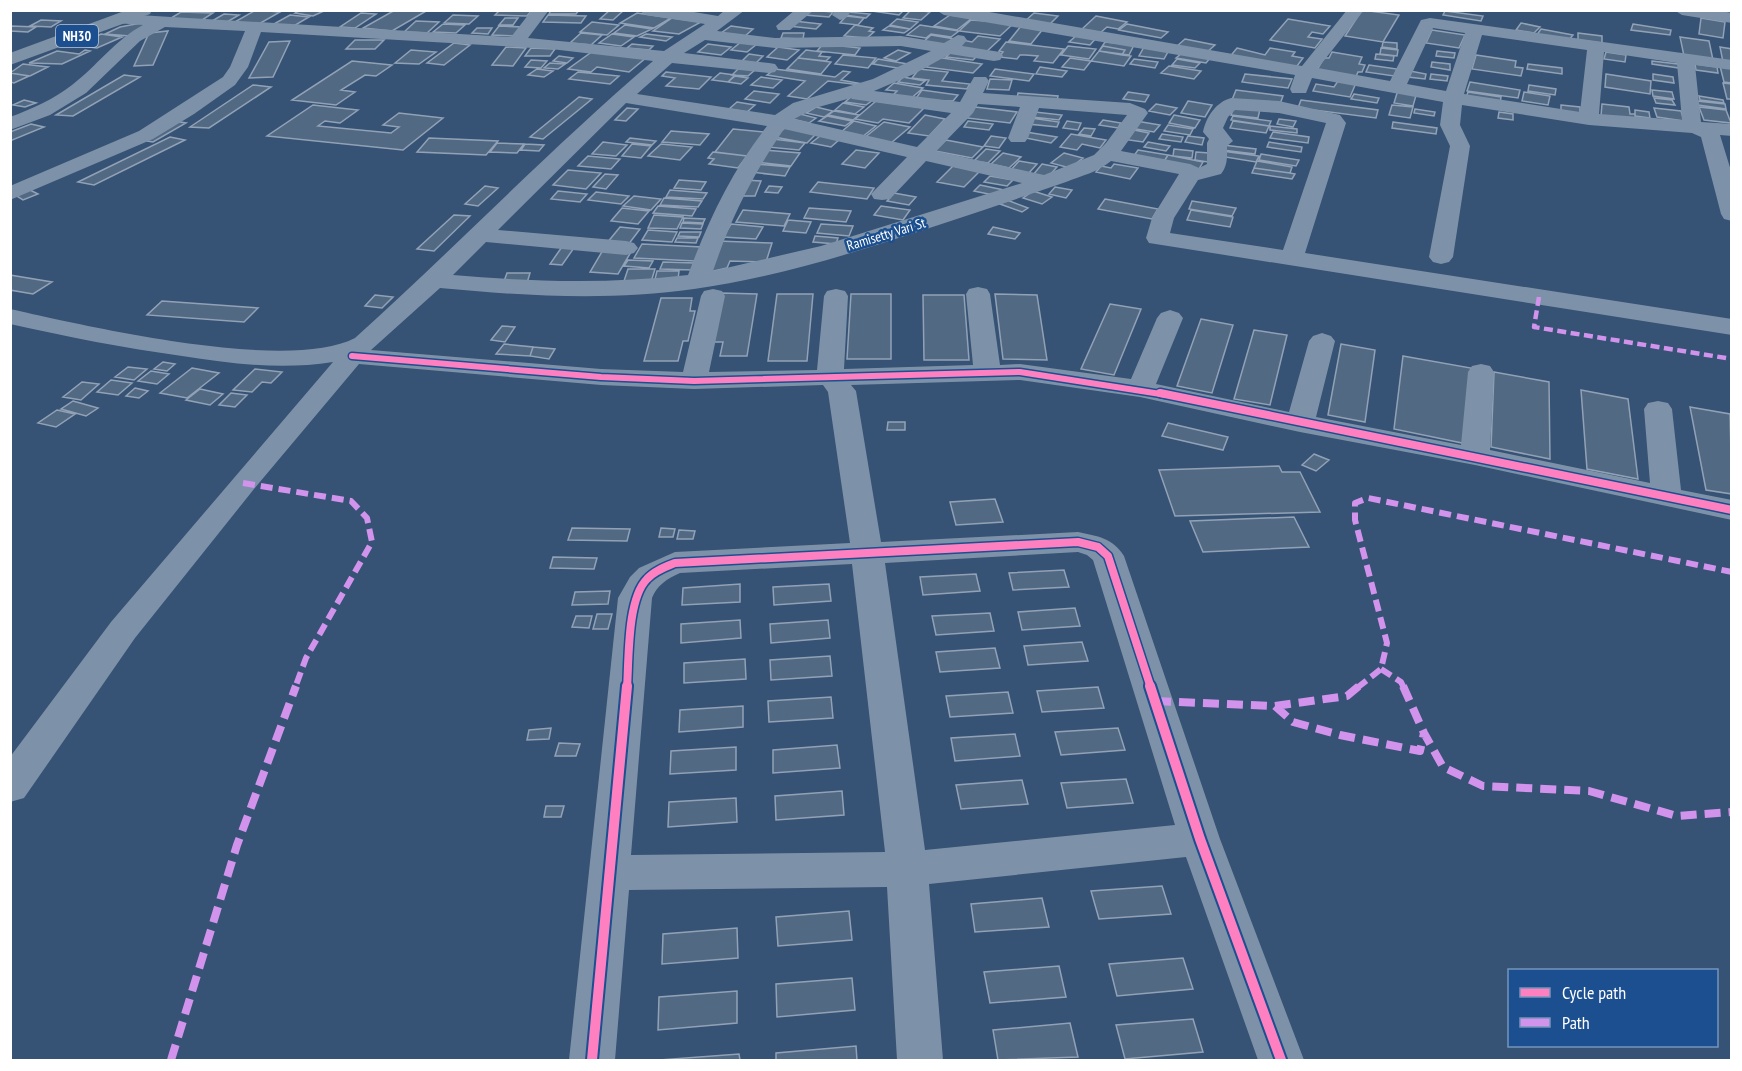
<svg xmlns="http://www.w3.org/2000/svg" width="1742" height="1071" viewBox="0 0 1742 1071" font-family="'PT Sans Narrow',sans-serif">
<rect width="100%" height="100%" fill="#365274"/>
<path fill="#526984" stroke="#92a2b6" stroke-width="1.5" d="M 256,10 L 280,12 L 257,25 L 233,23 Z
M 300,10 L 326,10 L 313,16 L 295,13 Z
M 395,10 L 428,10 L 392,31 L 363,28 Z
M 500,10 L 532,10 L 527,16 L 495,15 Z
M 551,10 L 579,10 L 576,14 L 549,14 Z
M 610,10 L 624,10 L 613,20 L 600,19 Z
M 809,10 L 833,12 L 829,17 L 805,15 Z
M 865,10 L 901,10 L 903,11 L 899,15 Z
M 911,10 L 917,10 L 930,12 L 921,20 L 903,18 Z
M 1362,10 L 1399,15 L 1383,42 L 1345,36 Z
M 1445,11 L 1483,16 L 1481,21 L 1443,15 Z
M 181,12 L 213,13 L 199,22 L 166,21 Z
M 848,12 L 870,14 L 866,18 L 845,15 Z
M 361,13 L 376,14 L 355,28 L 340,27 Z
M 637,13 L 671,18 L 654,28 L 620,23 Z
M 1034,13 L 1058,16 L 1048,26 L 1024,22 Z
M 224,14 L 239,15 L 227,22 L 212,21 Z
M 290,15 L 309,17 L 292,27 L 272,25 Z
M 453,15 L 478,16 L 469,24 L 444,23 Z
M 548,15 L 586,16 L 581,23 L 543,22 Z
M 950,15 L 972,18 L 957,30 L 934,26 Z
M 846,16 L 864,18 L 858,25 L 840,23 Z
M 1096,16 L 1127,22 L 1118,29 L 1107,27 L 1100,33 L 1081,30 Z
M 505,18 L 518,18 L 513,25 L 499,25 Z
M 672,18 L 701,22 L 679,34 L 653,31 Z
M 1701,18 L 1725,22 L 1723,38 L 1699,34 Z
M 897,19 L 918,22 L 910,29 L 890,25 Z
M 1288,19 L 1330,26 L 1323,34 L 1312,32 L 1308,37 L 1322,39 L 1315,48 L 1270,40 Z
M 41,20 L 61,21 L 51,27 L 30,26 Z
M 971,20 L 1014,23 L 1000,36 L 959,31 Z
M 416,21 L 439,22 L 427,33 L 404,32 Z
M 794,21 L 821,24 L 816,29 L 788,26 Z
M 592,22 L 619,25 L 607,35 L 580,32 Z
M 141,23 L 155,24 L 130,36 L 105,34 L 120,27 Z
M 1521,23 L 1540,27 L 1534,33 L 1516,30 Z
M 443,24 L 465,25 L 456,33 L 433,32 Z
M 1127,24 L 1168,32 L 1161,38 L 1119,30 Z
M 1633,24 L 1671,30 L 1670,35 L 1631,30 Z
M 625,25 L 652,29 L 637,36 L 614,33 Z
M 855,25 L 873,28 L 869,31 L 874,32 L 867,38 L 844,36 Z
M 920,25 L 959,31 L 951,37 L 931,34 L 926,38 L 907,35 Z
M 499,26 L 523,27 L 516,36 L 492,35 Z
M 731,26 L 753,29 L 745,36 L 721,33 Z
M 889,26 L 910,29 L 904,33 L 883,30 Z
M 1021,26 L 1043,29 L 1031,44 L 1009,41 Z
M 10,27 L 11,26 L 36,27 L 28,32 L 10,31 Z
M 477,28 L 492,28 L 488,34 L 472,33 Z
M 1541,29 L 1573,35 L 1568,41 L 1536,36 Z
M 1432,30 L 1465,35 L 1459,48 L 1426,43 Z
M 168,31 L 153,65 L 134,66 L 149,33 Z
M 581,33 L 602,35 L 591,45 L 570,43 Z
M 783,33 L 804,33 L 803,39 L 781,38 Z
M 1578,33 L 1602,36 L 1602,43 L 1578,40 Z
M 101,34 L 122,37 L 97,48 L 82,46 L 91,43 L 84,42 Z
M 612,34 L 634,37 L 621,46 L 599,43 Z
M 646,34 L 672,37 L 666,41 L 640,37 Z
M 931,35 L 955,39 L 945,48 L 921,44 Z
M 1077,35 L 1097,37 L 1090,45 L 1069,42 Z
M 978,36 L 1000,39 L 984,54 L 952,49 L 962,40 L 972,42 Z
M 1680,37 L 1709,41 L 1713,60 L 1684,56 Z
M 1185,39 L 1215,45 L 1206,53 L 1176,47 Z
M 355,40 L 384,40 L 375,49 L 346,49 Z
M 290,41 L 273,77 L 249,78 L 269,42 Z
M 741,42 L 757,44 L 747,52 L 731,50 Z
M 1006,42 L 1064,49 L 1053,63 L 1034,61 L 1038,56 L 1025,55 L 1020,55 L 1017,59 L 999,57 L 1003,52 L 999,51 Z
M 1105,42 L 1134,45 L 1129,55 L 1099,51 Z
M 1383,42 L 1397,43 L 1397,49 L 1382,47 Z
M 454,43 L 470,45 L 444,65 L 427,63 Z
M 632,44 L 653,46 L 649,50 L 627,48 Z
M 708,44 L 731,47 L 721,55 L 698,52 Z
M 823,44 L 860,48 L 855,55 L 817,51 Z
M 1068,46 L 1096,49 L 1089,59 L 1061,55 Z
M 1103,46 L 1125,50 L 1122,55 L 1099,51 Z
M 506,47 L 526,48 L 513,66 L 492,65 Z
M 778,47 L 799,50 L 787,60 L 767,57 Z
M 1144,47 L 1169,50 L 1164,59 L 1139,56 Z
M 1720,47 L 1732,49 L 1732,63 L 1723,62 Z
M 531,48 L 555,49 L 550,56 L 525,56 Z
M 1237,48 L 1265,55 L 1270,48 L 1295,52 L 1292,56 L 1303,58 L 1294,70 L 1228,59 Z
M 1381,48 L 1398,50 L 1397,56 L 1380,54 Z
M 85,50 L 90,51 L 62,64 L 29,63 L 57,51 L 79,54 Z
M 411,50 L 436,52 L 419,64 L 395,63 Z
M 806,50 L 822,52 L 819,56 L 830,57 L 826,61 L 798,58 Z
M 898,50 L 910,53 L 896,61 L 884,58 Z
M 593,51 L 647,57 L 629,72 L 597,67 L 591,72 L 568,69 Z
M 952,51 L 979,54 L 973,60 L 946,57 Z
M 1099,51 L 1122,55 L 1131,56 L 1124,66 L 1091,61 Z
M 1437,51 L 1455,53 L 1454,58 L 1436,56 Z
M 1332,52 L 1362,57 L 1359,64 L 1365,65 L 1362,72 L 1358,72 L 1355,79 L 1315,73 L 1324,58 L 1329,58 Z
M 1606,52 L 1626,55 L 1625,62 L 1604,59 Z
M 1182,53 L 1211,57 L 1206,63 L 1176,58 Z
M 749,54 L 763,56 L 756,63 L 742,61 Z
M 1376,54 L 1394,56 L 1393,61 L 1375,59 Z
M 843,55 L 876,58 L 868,68 L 835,64 Z
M 1476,55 L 1516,61 L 1515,67 L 1523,68 L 1521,76 L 1472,69 Z
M 559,56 L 573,58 L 567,63 L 553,61 Z
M 936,57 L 982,64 L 973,73 L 926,67 Z
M 798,58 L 831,62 L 821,74 L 787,69 Z
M 1070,58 L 1091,61 L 1084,70 L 1062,67 Z
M 878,59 L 908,64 L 903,69 L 873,64 Z
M 1134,59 L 1158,62 L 1155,68 L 1130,64 Z
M 1177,59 L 1200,63 L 1195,68 L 1172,65 Z
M 531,60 L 547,61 L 541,68 L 525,67 Z
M 352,61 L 392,65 L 376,76 L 365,75 L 341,90 L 355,92 L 336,105 L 292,100 Z
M 1652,61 L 1678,64 L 1679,68 L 1652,64 Z
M 1432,62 L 1450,64 L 1450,70 L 1431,67 Z
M 550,63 L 565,64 L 558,69 L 544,68 Z
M 23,64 L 48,67 L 30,76 L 10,73 Z
M 1528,64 L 1562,68 L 1562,74 L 1527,69 Z
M 1695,64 L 1717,67 L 1718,73 L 1696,70 Z
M 1369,65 L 1397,69 L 1394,76 L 1366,72 Z
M 1169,66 L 1201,71 L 1194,79 L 1161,73 Z
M 1720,66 L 1732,67 L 1732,83 L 1724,82 Z
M 740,67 L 756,69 L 748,76 L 732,75 Z
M 1040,67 L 1067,71 L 1062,77 L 1036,74 Z
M 537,69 L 553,71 L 544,77 L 528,75 Z
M 775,69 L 835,77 L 843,71 L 850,72 L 841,80 L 863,84 L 861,85 L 828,81 L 807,99 L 788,96 L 805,81 L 767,75 Z
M 919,69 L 948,72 L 942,81 L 970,84 L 967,89 L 926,85 L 929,80 L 912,78 Z
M 995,69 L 1034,74 L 1029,81 L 990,76 Z
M 1410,71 L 1426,74 L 1425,79 L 1408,77 Z
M 578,72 L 619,76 L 610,84 L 569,79 Z
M 666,72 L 711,77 L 699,89 L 666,86 L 675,78 L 662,76 Z
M 10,73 L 29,76 L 14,83 L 10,82 Z
M 720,73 L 735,75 L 728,82 L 712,80 Z
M 1245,74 L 1292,79 L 1288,88 L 1242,82 Z
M 1431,74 L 1448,76 L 1447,81 L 1430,79 Z
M 1606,74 L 1651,81 L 1650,94 L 1605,87 Z
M 1653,74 L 1673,77 L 1674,83 L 1653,80 Z
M 124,75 L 140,77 L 73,116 L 56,115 Z
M 735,76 L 748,78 L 741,84 L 728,82 Z
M 761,77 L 782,80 L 773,88 L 751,85 Z
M 903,77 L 925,81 L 920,85 L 898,82 Z
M 990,79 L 1012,80 L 1009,90 L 987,89 Z
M 1338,81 L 1356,83 L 1350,97 L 1313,91 L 1316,84 L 1334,87 Z
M 1470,82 L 1520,90 L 1518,98 L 1467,91 Z
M 894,83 L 923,88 L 909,100 L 891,97 L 897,91 L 886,90 Z
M 1723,83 L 1732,84 L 1732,99 L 1727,99 Z
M 253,85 L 271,87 L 209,128 L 190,127 Z
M 1529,85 L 1556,89 L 1555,95 L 1528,91 Z
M 922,90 L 958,95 L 953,101 L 914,101 Z
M 1236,90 L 1283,96 L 1279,107 L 1232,100 Z
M 1398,90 L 1417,92 L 1413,106 L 1394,103 Z
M 1652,90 L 1672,92 L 1674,99 L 1653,96 Z
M 754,91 L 779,94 L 770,103 L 745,99 Z
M 1128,92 L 1149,95 L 1145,102 L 1123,99 Z
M 1468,92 L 1501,97 L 1500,104 L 1466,98 Z
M 1524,92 L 1550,96 L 1548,105 L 1522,101 Z
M 1018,93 L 1058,96 L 1057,101 L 1017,98 Z
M 1354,94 L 1379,98 L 1377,103 L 1351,99 Z
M 852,96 L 873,100 L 866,105 L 845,102 Z
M 1699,96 L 1723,100 L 1724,103 L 1700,100 Z
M 579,97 L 592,99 L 543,139 L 530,137 Z
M 1654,98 L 1672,100 L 1675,105 L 1656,103 Z
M 24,100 L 36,103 L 25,107 L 13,105 Z
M 1301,100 L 1378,110 L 1376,118 L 1298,108 Z
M 876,101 L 924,108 L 909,123 L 883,119 L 878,123 L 855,119 Z
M 1188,101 L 1212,105 L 1205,117 L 1181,113 Z
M 1697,101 L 1725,104 L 1726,109 L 1698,105 Z
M 737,102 L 755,105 L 747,112 L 729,109 Z
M 843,103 L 864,107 L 855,114 L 835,110 Z
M 1156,104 L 1177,108 L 1170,115 L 1149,111 Z
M 1602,104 L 1629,107 L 1630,114 L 1635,114 L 1636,121 L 1601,116 Z
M 313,105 L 358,110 L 340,123 L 325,121 L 318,126 L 391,133 L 399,127 L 383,125 L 399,113 L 443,118 L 403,150 L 267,136 Z
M 1392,105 L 1413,107 L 1410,118 L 1389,115 Z
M 1561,105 L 1580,107 L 1580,114 L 1561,111 Z
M 1234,106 L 1260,109 L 1258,118 L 1231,115 Z
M 816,107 L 833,111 L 824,117 L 806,113 Z
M 975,107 L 1017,112 L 1010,123 L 967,118 Z
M 1699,107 L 1726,110 L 1731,123 L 1704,120 Z
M 627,108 L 638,109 L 626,121 L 615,120 Z
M 1654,108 L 1681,111 L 1684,121 L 1657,117 Z
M 1415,109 L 1435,112 L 1434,116 L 1414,113 Z
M 1635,110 L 1649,112 L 1650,118 L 1635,116 Z
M 834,111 L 859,115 L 853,120 L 828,115 Z
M 1035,112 L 1062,115 L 1059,120 L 1032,117 Z
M 1499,112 L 1513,114 L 1513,120 L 1498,118 Z
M 800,114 L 816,118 L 809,123 L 792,119 Z
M 925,115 L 945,119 L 929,136 L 908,133 Z
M 1174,115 L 1200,120 L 1195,128 L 1169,123 Z
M 827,116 L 852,121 L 845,126 L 819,121 Z
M 1233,116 L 1271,121 L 1269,126 L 1231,120 Z
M 1031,118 L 1059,122 L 1057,127 L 1028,124 Z
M 1279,119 L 1296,121 L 1293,127 L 1277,124 Z
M 1103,120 L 1121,123 L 1118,128 L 1099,125 Z
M 174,121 L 186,123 L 153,142 L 141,140 Z
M 854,121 L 876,126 L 862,137 L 840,133 Z
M 968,121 L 993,124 L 989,130 L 964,127 Z
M 1067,121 L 1081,123 L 1078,130 L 1063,128 Z
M 1136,121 L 1160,125 L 1154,132 L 1130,128 Z
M 1233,121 L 1269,126 L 1266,133 L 1230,128 Z
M 884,122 L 910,127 L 891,143 L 864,138 Z
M 1393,122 L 1437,128 L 1436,134 L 1392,128 Z
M 31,124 L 44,127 L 10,141 L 10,132 Z
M 1168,125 L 1193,129 L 1190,135 L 1164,131 Z
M 1270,126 L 1297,129 L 1297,133 L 1270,130 Z
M 785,128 L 817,133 L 807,143 L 774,137 Z
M 1084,128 L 1095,129 L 1091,136 L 1079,134 Z
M 733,129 L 765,132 L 747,156 L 715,152 Z
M 1129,129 L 1149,133 L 1143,142 L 1122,139 Z
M 671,131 L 709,134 L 700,145 L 662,142 Z
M 1026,132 L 1057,137 L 1051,143 L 1021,137 Z
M 1273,132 L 1309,137 L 1308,143 L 1270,138 Z
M 1071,134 L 1106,140 L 1100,148 L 1082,144 L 1077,150 L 1060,147 Z
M 1162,134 L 1183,137 L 1181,142 L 1159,139 Z
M 820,136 L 840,139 L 831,147 L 811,143 Z
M 991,136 L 1006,138 L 999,148 L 984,146 Z
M 1188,136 L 1204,138 L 1202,145 L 1185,142 Z
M 170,137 L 185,140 L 94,185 L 78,182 Z
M 429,138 L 498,141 L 486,155 L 417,152 Z
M 630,138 L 656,141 L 652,145 L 626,142 Z
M 773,139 L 805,143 L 799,150 L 767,147 Z
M 946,140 L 983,147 L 972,158 L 935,151 Z
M 603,142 L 627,145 L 616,156 L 592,154 Z
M 1148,142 L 1170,146 L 1166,151 L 1144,147 Z
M 1269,142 L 1302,147 L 1301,152 L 1267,147 Z
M 497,143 L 524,144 L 517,153 L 490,152 Z
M 525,144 L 544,145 L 539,151 L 521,150 Z
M 632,144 L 651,146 L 641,158 L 622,156 Z
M 661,144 L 692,147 L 680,160 L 648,156 Z
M 1223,145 L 1256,149 L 1255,154 L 1222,150 Z
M 986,149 L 1000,151 L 988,163 L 974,161 Z
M 1174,149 L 1193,151 L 1192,158 L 1173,156 Z
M 764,150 L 800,153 L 791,166 L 754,162 Z
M 856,150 L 879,153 L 865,168 L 842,164 Z
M 1138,150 L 1168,155 L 1163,163 L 1133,157 Z
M 1222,151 L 1259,156 L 1256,162 L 1219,156 Z
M 713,152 L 747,156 L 738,168 L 709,164 L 714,159 L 708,158 Z
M 1196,152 L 1209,153 L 1208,162 L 1195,160 Z
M 1003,153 L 1021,157 L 1009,168 L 991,164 Z
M 1064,153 L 1083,158 L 1070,168 L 1051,163 Z
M 1261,154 L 1299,160 L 1296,166 L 1259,160 Z
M 1168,155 L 1203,162 L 1199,169 L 1163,163 Z
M 588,156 L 620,159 L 611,169 L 578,166 Z
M 1019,161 L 1037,164 L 1028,174 L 1010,171 Z
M 1257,161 L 1292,167 L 1290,173 L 1254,168 Z
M 756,164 L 790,167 L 785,176 L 750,172 Z
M 1042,164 L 1057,167 L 1048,177 L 1033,175 Z
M 1114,164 L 1138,168 L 1130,179 L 1096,172 L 1101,166 L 1111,168 Z
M 953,166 L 980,171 L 964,187 L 937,182 Z
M 1254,168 L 1290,173 L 1295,174 L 1292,179 L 1252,173 Z
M 568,170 L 601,173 L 586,189 L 553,185 Z
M 605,174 L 618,175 L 606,189 L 593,187 Z
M 990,176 L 1013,180 L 1007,186 L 984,182 Z
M 679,180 L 706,182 L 701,190 L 674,188 Z
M 745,180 L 761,181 L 755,196 L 739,196 Z
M 818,182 L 874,188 L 867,199 L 810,192 Z
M 980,185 L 1004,190 L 998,196 L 974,191 Z
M 485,186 L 498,188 L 478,206 L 465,204 Z
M 769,186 L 782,187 L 778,193 L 765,192 Z
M 1055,187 L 1072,190 L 1066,198 L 1049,194 Z
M 30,190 L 38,194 L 23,200 L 15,195 Z
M 670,190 L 707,193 L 703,199 L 666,197 Z
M 558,191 L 587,194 L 580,202 L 551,199 Z
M 1033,191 L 1052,197 L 1042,204 L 1023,198 Z
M 596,192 L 629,196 L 621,204 L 588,200 Z
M 894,193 L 916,197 L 909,205 L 887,201 Z
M 634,196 L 661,199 L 651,210 L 623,206 Z
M 664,198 L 702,201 L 698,207 L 660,205 Z
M 1105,199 L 1158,209 L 1152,219 L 1098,209 Z
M 1007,200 L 1028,208 L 1022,212 L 1000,204 Z
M 1192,201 L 1236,208 L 1232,216 L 1189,209 Z
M 658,206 L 696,209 L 692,216 L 653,213 Z
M 881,206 L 910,210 L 903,220 L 874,215 Z
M 622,208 L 649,211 L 638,224 L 611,221 Z
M 809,208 L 851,211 L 846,222 L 804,218 Z
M 743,210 L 790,214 L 784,226 L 736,222 Z
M 1191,210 L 1233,217 L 1230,227 L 1187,220 Z
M 454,215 L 470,216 L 434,251 L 417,249 Z
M 654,215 L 683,217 L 677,229 L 648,228 Z
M 684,218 L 705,219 L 703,223 L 683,222 Z
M 788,220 L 811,222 L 806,233 L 783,231 Z
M 682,223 L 703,224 L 701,229 L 680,228 Z
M 731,224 L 763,227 L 756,239 L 723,237 Z
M 821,224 L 853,226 L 849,236 L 817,233 Z
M 620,227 L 640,229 L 628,245 L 607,243 Z
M 993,227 L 1020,233 L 1015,239 L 988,234 Z
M 648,230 L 677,232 L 672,242 L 642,240 Z
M 680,232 L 701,232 L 699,237 L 678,236 Z
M 815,236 L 838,238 L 836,244 L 813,242 Z
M 677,238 L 698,238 L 696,243 L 675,242 Z
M 717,241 L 772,243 L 766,262 L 730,261 L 727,268 L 705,273 Z
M 564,244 L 576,245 L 562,265 L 550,264 Z
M 642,244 L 702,247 L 695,261 L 634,258 Z
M 603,250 L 631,252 L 618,274 L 590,272 Z
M 628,260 L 653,261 L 649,268 L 624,266 Z
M 663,262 L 695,263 L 693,270 L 660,269 Z
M 628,269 L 655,269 L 651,282 L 624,281 Z
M 657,271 L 679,271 L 678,279 L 655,279 Z
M 507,273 L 530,273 L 527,283 L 503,284 Z
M 10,275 L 52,282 L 33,294 L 10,290 Z
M 721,293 L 757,294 L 747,356 L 720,356 L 723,342 L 712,342 Z
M 777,294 L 813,294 L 807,361 L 768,361 Z
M 851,294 L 891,294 L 891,359 L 847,359 Z
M 995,294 L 1037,295 L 1047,360 L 1003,359 Z
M 375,295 L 393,297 L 382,308 L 365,306 Z
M 923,295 L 964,295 L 969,360 L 924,360 Z
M 661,298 L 692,298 L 690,311 L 695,311 L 688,341 L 683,341 L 678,361 L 644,361 Z
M 162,301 L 258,308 L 244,322 L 147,315 Z
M 1110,304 L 1141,309 L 1114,375 L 1081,369 Z
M 1201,319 L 1233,325 L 1212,393 L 1177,386 Z
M 502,326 L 515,327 L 505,342 L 491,340 Z
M 1254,330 L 1287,335 L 1270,405 L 1234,399 Z
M 504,344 L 533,347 L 530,356 L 496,354 Z
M 1341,344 L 1375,350 L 1365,422 L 1328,415 Z
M 533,347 L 555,349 L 549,359 L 530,356 Z
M 1403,356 L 1471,368 L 1467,444 L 1394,429 Z
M 163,362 L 175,364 L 167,371 L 154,369 Z
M 128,367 L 147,369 L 134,380 L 115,377 Z
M 192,368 L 219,373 L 187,398 L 160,393 Z
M 255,369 L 282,372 L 271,383 L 262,382 L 252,392 L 233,390 Z
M 151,371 L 169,374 L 157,384 L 138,381 Z
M 1494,372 L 1549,382 L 1550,459 L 1491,447 Z
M 111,380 L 132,383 L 118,395 L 97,392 Z
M 82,382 L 99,384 L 81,400 L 63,397 Z
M 135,388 L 148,391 L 139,398 L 126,396 Z
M 200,389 L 223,394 L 210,405 L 186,400 Z
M 1581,390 L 1628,399 L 1638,479 L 1587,469 Z
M 231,393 L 247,395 L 235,407 L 219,405 Z
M 73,401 L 98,408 L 86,416 L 61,409 Z
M 1690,407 L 1730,414 L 1732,494 L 1706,490 Z
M 57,410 L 75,414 L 56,427 L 38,423 Z
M 888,422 L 905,422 L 905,430 L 887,430 Z
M 1168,423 L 1228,437 L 1223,450 L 1162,436 Z
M 1314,454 L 1329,460 L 1316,471 L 1302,465 Z
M 1279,466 L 1282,472 L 1300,472 L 1320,512 L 1175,516 L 1159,470 Z
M 995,499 L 1003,522 L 956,525 L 950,502 Z
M 1294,517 L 1309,547 L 1203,552 L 1190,521 Z
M 572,528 L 630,529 L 627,541 L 568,540 Z
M 661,528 L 675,529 L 673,537 L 659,537 Z
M 679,530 L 695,531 L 693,539 L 677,539 Z
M 553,557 L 597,558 L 594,569 L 550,568 Z
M 1064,570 L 1069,587 L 1013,590 L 1009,573 Z
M 976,574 L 980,591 L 923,595 L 920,577 Z
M 740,584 L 740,602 L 682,605 L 683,588 Z
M 829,584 L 831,601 L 774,605 L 773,587 Z
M 610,591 L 608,604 L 572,605 L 575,592 Z
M 1075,608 L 1080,626 L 1022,630 L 1018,612 Z
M 990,613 L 994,631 L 936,635 L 932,616 Z
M 597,614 L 612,614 L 608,629 L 593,629 Z
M 576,616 L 592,616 L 589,628 L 572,627 Z
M 740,620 L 741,638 L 681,643 L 681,624 Z
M 828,620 L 830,638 L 771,643 L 770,624 Z
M 1082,642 L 1088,661 L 1028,665 L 1024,646 Z
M 995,648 L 1000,668 L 940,672 L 936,652 Z
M 830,656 L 832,676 L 771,680 L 770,660 Z
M 745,659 L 746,679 L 684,683 L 684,663 Z
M 1098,687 L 1104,708 L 1042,712 L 1037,691 Z
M 1008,692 L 1013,713 L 950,717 L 946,696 Z
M 831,697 L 833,718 L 769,722 L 768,701 Z
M 743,706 L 743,727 L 679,732 L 680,710 Z
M 551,728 L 549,739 L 527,740 L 529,730 Z
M 1118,728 L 1125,750 L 1061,755 L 1055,732 Z
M 1015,734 L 1020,756 L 955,761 L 951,738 Z
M 559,743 L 580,744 L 576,756 L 555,756 Z
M 837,745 L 840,768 L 773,773 L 773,750 Z
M 736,747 L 736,770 L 670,774 L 671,751 Z
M 1126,779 L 1133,803 L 1067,808 L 1061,783 Z
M 1022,780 L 1028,804 L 961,809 L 956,785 Z
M 842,791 L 844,815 L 776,820 L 775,796 Z
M 736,798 L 737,822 L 668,827 L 669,802 Z
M 546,806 L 564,806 L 561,817 L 544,817 Z
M 1162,886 L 1171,914 L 1099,919 L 1091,891 Z
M 1042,898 L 1049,927 L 975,932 L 971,904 Z
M 849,911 L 852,940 L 778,946 L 776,917 Z
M 737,928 L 738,958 L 662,964 L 663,934 Z
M 1183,958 L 1193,989 L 1117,996 L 1109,964 Z
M 1059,966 L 1066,997 L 990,1003 L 984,972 Z
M 852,978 L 855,1010 L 777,1017 L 776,984 Z
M 737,991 L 737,1023 L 658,1030 L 659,997 Z
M 1193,1019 L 1203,1052 L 1125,1059 L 1116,1025 Z
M 1070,1023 L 1078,1057 L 998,1060 L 993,1030 Z
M 856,1046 L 857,1060 L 776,1060 L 776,1053 Z
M 739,1054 L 740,1060 L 659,1060 Z"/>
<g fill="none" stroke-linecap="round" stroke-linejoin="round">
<path fill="#7d92a8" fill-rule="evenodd" d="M 532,10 L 549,10 L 528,38 L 664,51 L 705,24 L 646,15 L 638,10 L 682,10 L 718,16 L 725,10 L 745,10 L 717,31 L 775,38 L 901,36 L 944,43 L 958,35 L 964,36 L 967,40 L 962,46 L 1000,52 L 1003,56 L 1000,60 L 994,61 L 950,54 L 914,74 L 874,91 L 960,102 L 974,77 L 986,77 L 989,81 L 983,93 L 1130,103 L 1145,109 L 1148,113 L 1121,151 L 1190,164 L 1199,168 L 1207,164 L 1207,143 L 1209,139 L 1203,132 C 1206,117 1216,102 1231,98 L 1279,101 L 1340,115 L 1346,123 L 1305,253 L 1732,319 L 1732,335 L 1149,243 L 1146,238 L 1152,218 L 1179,174 L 1111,161 C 1098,172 1081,176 1066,182 C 1039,191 1011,201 984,210 C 890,241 793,275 694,289 C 610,301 524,296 440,288 L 371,350 L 601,369 L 683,372 L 701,296 L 704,291 L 713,289 L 722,291 L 725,296 L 709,372 L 817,370 L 824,296 L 827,291 L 836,289 L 845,291 L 848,296 L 844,369 L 973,365 L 966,294 L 969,289 L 978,287 L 987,289 L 990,294 L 1000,365 L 1020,364 L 1131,379 L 1157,318 L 1161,313 L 1170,310 L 1179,313 L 1183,318 L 1156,384 L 1289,412 L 1309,341 L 1313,336 L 1322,333 L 1331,336 L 1335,341 L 1316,417 L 1461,445 L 1468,372 L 1472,366 L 1481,364 L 1490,366 L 1494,372 L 1490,450 L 1650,483 L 1644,409 L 1648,403 L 1658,401 L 1668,403 L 1672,409 L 1681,490 L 1732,500 L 1732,520 L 1475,465 L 1300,432 L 1140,397 L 1020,380 L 851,385 L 856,391 L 881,542 L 1078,532 C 1097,536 1113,538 1124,556 L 1220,839 L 1304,1060 L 1258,1060 L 1186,857 L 929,884 L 943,1060 L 897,1060 L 887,887 L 629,890 L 615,1060 L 569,1060 L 618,598 L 630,577 L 639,568 L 675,552 L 850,543 L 828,392 L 823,385 L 694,389 L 601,385 L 359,364 L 254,489 L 135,638 L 24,798 L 10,802 L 10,757 L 111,622 L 333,362 C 283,370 232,364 182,356 C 124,348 68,337 10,324 L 10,309 C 87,326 287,373 355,338 C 456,247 550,149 653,61 L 551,49 L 261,32 L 248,67 L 235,85 L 194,114 L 153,139 L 10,200 L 10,186 L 139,131 L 223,77 L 230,67 L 245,31 L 165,27 L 140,41 L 86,93 L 50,115 L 10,130 L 10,117 C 32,109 54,99 72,85 C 97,66 115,40 143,25 L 115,23 L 113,19 L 115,15 L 121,14 L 511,37 ZM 705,40 L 775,48 L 901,46 L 931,51 L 873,79 L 793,103 L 775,115 L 637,94 L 672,63 L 769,73 L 775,72 L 778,68 L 775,64 L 769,63 L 684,53 ZM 851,98 L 852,99 L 951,113 L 917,147 L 794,119 L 815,108 ZM 626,103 L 767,126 C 731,172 708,221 688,275 C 610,284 532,282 453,275 L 486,242 L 626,255 L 634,253 L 638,248 L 634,243 L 626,241 L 498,230 ZM 978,104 L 1020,107 L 1008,138 L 1011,142 L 1025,142 L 1028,138 L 1039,108 L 1127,115 L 1106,143 L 1094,155 L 1044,175 L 936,151 L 973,113 ZM 1235,110 L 1279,113 L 1326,123 L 1283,250 L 1170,233 L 1174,218 L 1198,180 L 1221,174 C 1228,165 1227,157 1227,146 L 1233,141 L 1223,128 L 1228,117 ZM 784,129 L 907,157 L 871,194 L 874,199 L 882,200 L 890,199 L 926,161 L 1022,183 L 821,246 L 713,271 C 731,218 752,176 784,129 ZM 1078,552 L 1087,555 L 1093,560 L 1175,825 L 925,850 L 885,563 ZM 852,564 L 885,852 L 631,855 L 652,598 C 657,585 667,579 680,573 Z
M 795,10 L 814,10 L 790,30 L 778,30 L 776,26 Z
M 835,10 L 852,10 L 846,18 L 840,20 L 832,15 Z
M 936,10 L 978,10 L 1302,66 L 1347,10 L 1364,10 L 1318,68 L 1390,81 L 1419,24 L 1421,20 L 1430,18 L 1732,60 L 1732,70 L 1695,65 L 1701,122 L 1732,124 L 1732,136 L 1720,135 L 1732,174 L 1732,221 L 1724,219 L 1721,214 L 1701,137 L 1692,133 L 1589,125 L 1462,105 L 1460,125 L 1470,146 L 1453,257 L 1449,262 L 1441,264 L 1433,262 L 1429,257 L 1450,146 L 1440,125 L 1443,102 L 1312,78 L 1306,93 L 1292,93 L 1290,89 L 1295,75 L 944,15 ZM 1433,28 L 1465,33 L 1446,91 L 1407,84 ZM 1482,35 L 1587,50 L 1580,112 L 1464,94 ZM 1604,52 L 1677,63 L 1682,120 L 1599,114 Z
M 1674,10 L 1716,10 L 1732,13 L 1732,23 L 1682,15 Z"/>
<path fill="#7e92a7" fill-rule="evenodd" d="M 127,10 L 152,10 L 150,14 L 10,65 L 10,53 Z"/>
<path stroke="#d193ec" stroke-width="4.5" stroke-dasharray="9 4.5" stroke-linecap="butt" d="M 1539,297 L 1534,327 L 1732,359"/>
<path stroke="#d193ec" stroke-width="6" stroke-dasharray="12 6" stroke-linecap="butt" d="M 243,483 L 351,501 L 367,518 L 372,542 L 306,658 L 295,688
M 1381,669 L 1401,682 L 1404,688
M 1357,688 L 1381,669 L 1387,643 L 1355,520 L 1355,503 L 1368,498 L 1732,572"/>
<path stroke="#d193ec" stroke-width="8" stroke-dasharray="16 8" stroke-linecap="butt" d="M 1403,686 L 1424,733 L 1443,767 L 1483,786 L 1589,791 L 1677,816 L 1732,812
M 1155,701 L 1275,706 L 1347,696 L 1359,686
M 1275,706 L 1293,722 L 1340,735 L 1420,751 L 1424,733
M 171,1060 L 237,845 L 296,686"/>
<g stroke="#1b4f8f" stroke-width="9">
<path id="cycleway-far2" d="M 352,356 L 601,377 L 694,381 L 1020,372 L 1167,395"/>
</g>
<g stroke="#1b4f8f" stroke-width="11">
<path id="cycleway-far1" d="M 1160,393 L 1732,510
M 627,688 C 629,659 627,599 647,579 C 654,571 665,567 675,563 L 1078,542 L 1098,547 L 1108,556 L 1151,688"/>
</g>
<g stroke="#1b4f8f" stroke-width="14">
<path id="cycleway" d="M 1150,686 L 1200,839 L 1281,1060
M 592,1060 L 627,686"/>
</g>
<use href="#cycleway-far2" stroke="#ff80c0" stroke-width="6"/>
<use href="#cycleway-far1" stroke="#ff80c0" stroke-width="8"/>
<use href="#cycleway" stroke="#ff80c0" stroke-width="10"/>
</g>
<g text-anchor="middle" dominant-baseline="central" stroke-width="5" stroke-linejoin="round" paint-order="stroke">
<rect fill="#1b4f8f" stroke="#bbcadd" stroke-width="1.5" x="56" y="25" width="42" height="22" rx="4.5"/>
<g font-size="14" font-weight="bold" fill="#fff">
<text x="77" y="36">NH30</text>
</g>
<g font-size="14" fill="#fff" stroke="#1b4f8f">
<text transform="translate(886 234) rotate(-17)">Ramisetty Vari St</text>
</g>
</g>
<rect width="1742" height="1071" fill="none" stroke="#ffffff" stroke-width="24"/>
<rect x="1508" y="969" width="210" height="78" fill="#1b4f8f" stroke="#7695bc" stroke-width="1.5"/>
<rect x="1520" y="988" width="30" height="9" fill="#ff80c0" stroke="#7695bc" stroke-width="1.5"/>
<text x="1562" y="999" font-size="18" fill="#ffffff">Cycle path</text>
<rect x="1520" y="1018" width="30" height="9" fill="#d193ec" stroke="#7695bc" stroke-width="1.5"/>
<text x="1562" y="1029" font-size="18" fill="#ffffff">Path</text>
</svg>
